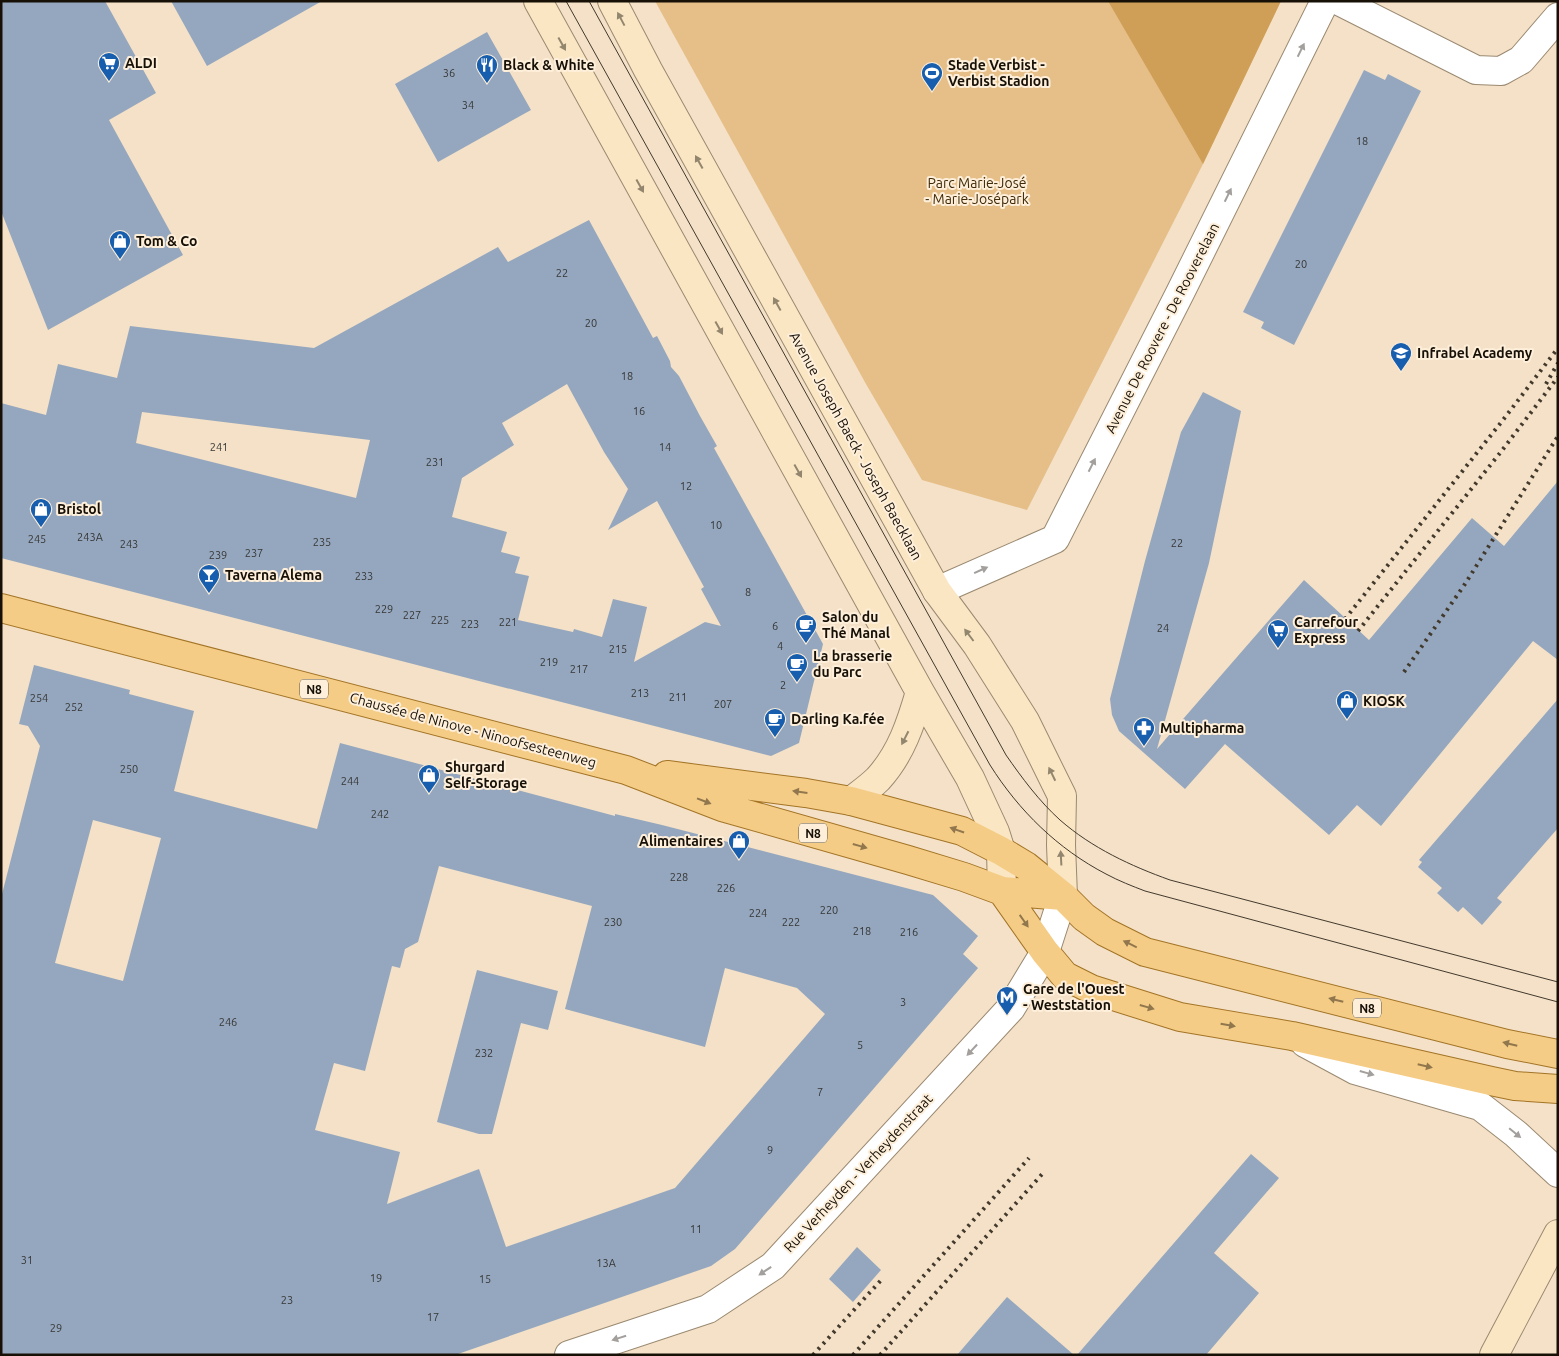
<svg xmlns="http://www.w3.org/2000/svg" width="1559" height="1356" viewBox="0 0 1559 1356" font-family="Ubuntu,sans-serif">
<rect width="100%" height="100%" fill="#f4e1c7"/>
<path fill="#e5be88" d="M 655,1 L 1281,1 L 1203,164 L 1027,510 L 922,480 L 866,384 Z"/>
<path fill="#cf9f57" d="M 1108,1 L 1281,1 L 1203,164 Z"/>
<path fill="#95a7be" fill-rule="evenodd" d="M 1,1 L 105,1 L 156,93 L 109,120 L 183,255 L 48,330 L 1,211 Z
M 171,1 L 322,1 L 207,66 Z
M 487,32 L 531,110 L 438,162 L 395,84 Z
M 1364,70 L 1385,80 L 1388,74 L 1421,91 L 1294,345 L 1261,328 L 1264,322 L 1243,312 Z
M 589,220 L 653,338 L 657,336 L 670,361 L 671,367 L 679,376 L 700,416 L 717,446 L 714,448 L 823,644 L 799,743 L 771,756 L 1,558 L 1,403 L 46,415 L 58,364 L 117,378 L 130,326 L 314,348 L 498,247 L 508,262 ZM 567,384 L 604,452 L 628,489 L 608,530 L 657,501 L 704,587 L 701,589 L 721,626 L 705,622 L 634,662 L 647,607 L 613,599 L 602,637 L 574,629 L 573,632 L 518,620 L 529,576 L 515,573 L 520,557 L 501,552 L 507,532 L 452,517 L 462,478 L 514,445 L 502,423 ZM 142,412 L 370,440 L 356,498 L 136,443 Z
M 1203,392 L 1241,411 L 1209,563 L 1157,749 L 1304,580 L 1369,640 L 1472,518 L 1504,546 L 1558,481 L 1558,660 L 1533,641 L 1381,826 L 1357,805 L 1329,835 L 1225,744 L 1185,789 L 1119,731 L 1112,715 L 1110,699 L 1145,561 L 1181,432 Z
M 34,665 L 130,690 L 129,694 L 194,711 L 174,791 L 317,829 L 340,743 L 615,816 L 615,814 L 662,825 L 933,895 L 978,936 L 963,954 L 978,968 L 735,1249 L 711,1266 L 455,1355 L 1,1355 L 1,898 L 40,746 L 28,726 L 19,724 ZM 93,820 L 161,838 L 123,981 L 55,963 ZM 439,866 L 592,906 L 565,1009 L 705,1047 L 725,968 L 797,988 L 825,1014 L 675,1188 L 506,1247 L 479,1169 L 387,1204 L 400,1152 L 315,1130 L 334,1063 L 365,1071 L 392,966 L 400,968 L 405,949 L 418,942 Z
M 1558,699 L 1558,828 L 1497,898 L 1502,902 L 1482,925 L 1463,907 L 1458,912 L 1437,893 L 1442,888 L 1418,867 L 1422,862 L 1419,860 Z
M 477,970 L 558,991 L 548,1030 L 521,1023 L 492,1134 L 479,1134 L 437,1122 Z
M 1251,1154 L 1279,1178 L 1214,1253 L 1259,1293 L 1206,1355 L 1077,1355 Z
M 857,1247 L 881,1270 L 853,1302 L 829,1279 Z
M 1007,1297 L 1074,1355 L 957,1355 Z"/>
<g fill="none" stroke-linecap="round" stroke-linejoin="round">
<g stroke="#9a8971" stroke-width="30">
<path id="street" d="M 1339,1 L 1476,70 L 1501,71 L 1521,60 L 1558,17
M 937,591 L 1055,539 L 1180,293 L 1325,1
M 1305,1043 L 1355,1070 L 1480,1106 L 1516,1134 L 1558,1173
M 569,1355 L 708,1309 L 773,1266 L 1011,1008 L 1045,952 L 1063,896"/>
</g>
<g stroke="#9a8971" stroke-width="30">
<path id="secondary" d="M 538,1 L 920,692 L 970,778 L 995,832 L 1001,851 L 1002,891
M 612,1 L 648,70 L 937,591 L 977,645 L 1025,721 L 1062,796 L 1061,845 L 1063,896
M 851,801 C 860,794 870,787 878,779 C 901,754 911,723 920,692
M 1494,1355 L 1558,1234"/>
</g>
<g stroke="#a37426" stroke-width="30">
<path id="primary" d="M 1,608 L 626,770 L 722,807 L 908,860 L 964,877 L 1002,891 L 1063,896
M 667,775 L 806,793 L 851,801 L 962,831 L 1001,851 L 1026,866 L 1063,896 L 1084,917 L 1105,932 L 1145,952 L 1507,1044 L 1558,1054
M 1002,891 L 1045,952 L 1065,976 L 1091,989 L 1180,1017 L 1292,1036 L 1491,1081 L 1515,1086 L 1558,1089"/>
</g>
<use href="#street" stroke="#fff" stroke-width="28"/>
<use href="#secondary" stroke="#fae6c3" stroke-width="28"/>
<use href="#primary" stroke="#f5cc86" stroke-width="28"/>
<path stroke="#42392d" stroke-width="1" d="M 566,1 L 990,765 C 1019,811 1058,849 1106,874 C 1119,881 1132,886 1145,891 L 1558,1002
M 589,1 L 1006,755 C 1022,778 1039,801 1060,820 C 1092,848 1131,866 1170,880 L 1558,982"/>
<path stroke="#42392d" stroke-width="4" stroke-dasharray="2.5 5" stroke-linecap="butt" d="M 1546,384 L 1558,363
M 1345,619 L 1503,420 L 1558,348
M 1358,631 L 1500,453 L 1558,377
M 1404,672 L 1465,584 L 1558,436
M 813,1355 L 883,1278
M 853,1355 L 1029,1158
M 880,1355 L 1044,1172"/>
</g>
<defs><path id="oneway-solid" d="M-6-.8H1V-3.2L6.5 0L1 3.2V.8H-6Z" transform="scale(1.25)"/></defs>
<g fill="#93866e">
<use href="#oneway-solid" transform="translate(621 19) rotate(-118)"/>
<use href="#oneway-solid" transform="translate(562 44) rotate(61)"/>
<use href="#oneway-solid" transform="translate(699 162) rotate(-119)"/>
<use href="#oneway-solid" transform="translate(640 186) rotate(61)"/>
<use href="#oneway-solid" transform="translate(777 304) rotate(-119)"/>
<use href="#oneway-solid" transform="translate(719 328) rotate(61)"/>
<use href="#oneway-solid" transform="translate(798 471) rotate(61)"/>
<use href="#oneway-solid" transform="translate(969 635) rotate(-127)"/>
<use href="#oneway-solid" transform="translate(905 738) rotate(117)"/>
<use href="#oneway-solid" transform="translate(1052 774) rotate(-116)"/>
<use href="#oneway-solid" transform="translate(1061 858) rotate(-93)"/>
</g>
<g fill="#a29f9c">
<use href="#oneway-solid" transform="translate(1301 50) rotate(-64)"/>
<use href="#oneway-solid" transform="translate(1228 195) rotate(-64)"/>
<use href="#oneway-solid" transform="translate(1092 465) rotate(-63)"/>
<use href="#oneway-solid" transform="translate(981 570) rotate(-24)"/>
<use href="#oneway-solid" transform="translate(972 1050) rotate(133)"/>
<use href="#oneway-solid" transform="translate(1367 1073) rotate(16)"/>
<use href="#oneway-solid" transform="translate(1515 1133) rotate(39)"/>
<use href="#oneway-solid" transform="translate(765 1271) rotate(146)"/>
<use href="#oneway-solid" transform="translate(619 1338) rotate(162)"/>
</g>
<g fill="#91774d">
<use href="#oneway-solid" transform="translate(800 792) rotate(-172)"/>
<use href="#oneway-solid" transform="translate(704 801) rotate(21)"/>
<use href="#oneway-solid" transform="translate(957 830) rotate(-161)"/>
<use href="#oneway-solid" transform="translate(860 846) rotate(16)"/>
<use href="#oneway-solid" transform="translate(1024 921) rotate(55)"/>
<use href="#oneway-solid" transform="translate(1130 944) rotate(-154)"/>
<use href="#oneway-solid" transform="translate(1336 1000) rotate(-166)"/>
<use href="#oneway-solid" transform="translate(1147 1007) rotate(16)"/>
<use href="#oneway-solid" transform="translate(1228 1025) rotate(10)"/>
<use href="#oneway-solid" transform="translate(1510 1044) rotate(-166)"/>
<use href="#oneway-solid" transform="translate(1425 1066) rotate(13)"/>
</g>
<defs>
<g id="supermarket-pin" transform="scale(1.125)"><path d="M0 17L-7.5 6A9.5 9.5 0 1 1 7.5 6Z" fill="#175eae" stroke="#feefda"/><path d="M-6-5.5h2.5l.6 2H6L4.5 2H-2.5L-4.4-4H-6ZM-1.5 3.2a1.3 1.3 0 1 0 .1 0ZM3 3.2a1.3 1.3 0 1 0 .1 0Z" fill="#fff"/></g>
<g id="restaurant-pin" transform="scale(1.125)"><path d="M0 17L-7.5 6A9.5 9.5 0 1 1 7.5 6Z" fill="#175eae" stroke="#feefda"/><path d="M-5-6h1v4h1v-4h1v4h1v-4h1v5L-1.5 .5V6h-2V.5L-5-1ZM5-6V6H3V1.5H1.5Q1.5-4 5-6Z" fill="#fff"/></g>
<g id="stadium-pin" transform="scale(1.125)"><path d="M0 17L-7.5 6A9.5 9.5 0 1 1 7.5 6Z" fill="#175eae" stroke="#feefda"/><path d="M0-5a6.5 5 0 1 0 0 10a6.5 5 0 1 0 0-10ZM-3.5-1.8h7v3.6h-7Z" fill="#fff"/></g>
<g id="shop-pin" transform="scale(1.125)"><path d="M0 17L-7.5 6A9.5 9.5 0 1 1 7.5 6Z" fill="#175eae" stroke="#feefda"/><path d="M-5-2.5h2.3a2.7 3.5 0 0 1 5.4 0H5L5.5 6h-11ZM-1.5-2.5h3a1.5 2.3 0 0 0-3 0Z" fill="#fff"/></g>
<g id="university-pin" transform="scale(1.125)"><path d="M0 17L-7.5 6A9.5 9.5 0 1 1 7.5 6Z" fill="#175eae" stroke="#feefda"/><path d="M0-5L7-2L0 1L-7-2ZM-4 1L0 2.5L4 1V4Q0 6-4 4Z" fill="#fff"/></g>
<g id="bar-pin" transform="scale(1.125)"><path d="M0 17L-7.5 6A9.5 9.5 0 1 1 7.5 6Z" fill="#175eae" stroke="#feefda"/><path d="M-6-5H6L.8 .8V4.5H3.5V6h-7V4.5H-.8V.8Z" fill="#fff"/></g>
<g id="cafe-pin" transform="scale(1.125)"><path d="M0 17L-7.5 6A9.5 9.5 0 1 1 7.5 6Z" fill="#175eae" stroke="#feefda"/><path d="M-5.5-4.5H6V0H3Q3 3.5 0 3.5H-2.5Q-5.5 3.5-5.5 0ZM3-3.2v2h1.7v-2ZM-6 4.5H4V6H-6Z" fill="#fff"/></g>
<g id="pharmacy-pin" transform="scale(1.125)"><path d="M0 17L-7.5 6A9.5 9.5 0 1 1 7.5 6Z" fill="#175eae" stroke="#feefda"/><path d="M-2-6h4v4h4v4h-4v4h-4v-4h-4v-4h4Z" fill="#fff"/></g>
<g id="metro-pin" transform="scale(1.125)"><path d="M0 17L-7.5 6A9.5 9.5 0 1 1 7.5 6Z" fill="#175eae" stroke="#feefda"/><path d="M-5.5 5V-5H-3L0 0L3-5H5.5V5H3V-.5L0 4L-3-.5V5Z" fill="#fff"/></g>
</defs>
<g fill-rule="evenodd">
<use href="#supermarket-pin" x="109" y="63"/>
<use href="#restaurant-pin" x="487" y="65"/>
<use href="#stadium-pin" x="932" y="73"/>
<use href="#shop-pin" x="120" y="241"/>
<use href="#university-pin" x="1401" y="353"/>
<use href="#shop-pin" x="41" y="509"/>
<use href="#bar-pin" x="209" y="575"/>
<use href="#cafe-pin" x="806" y="625"/>
<use href="#supermarket-pin" x="1278" y="630"/>
<use href="#cafe-pin" x="797" y="664"/>
<use href="#shop-pin" x="1347" y="701"/>
<use href="#cafe-pin" x="775" y="719"/>
<use href="#pharmacy-pin" x="1144" y="728"/>
<use href="#shop-pin" x="429" y="775"/>
<use href="#shop-pin" x="739" y="841"/>
<use href="#metro-pin" x="1007" y="997"/>
</g>
<g text-anchor="middle" dominant-baseline="central" stroke-width="4" stroke-linejoin="round" paint-order="stroke">
<g font-size="11" fill="#363635">
<text x="449" y="73">36</text>
<text x="468" y="105">34</text>
<text x="1362" y="141">18</text>
<text x="1301" y="264">20</text>
<text x="562" y="273">22</text>
<text x="591" y="323">20</text>
<text x="627" y="376">18</text>
<text x="639" y="411">16</text>
<text x="219" y="447">241</text>
<text x="665" y="447">14</text>
<text x="435" y="462">231</text>
<text x="686" y="486">12</text>
<text x="716" y="525">10</text>
<text x="90" y="537">243A</text>
<text x="37" y="539">245</text>
<text x="322" y="542">235</text>
<text x="1177" y="543">22</text>
<text x="129" y="544">243</text>
<text x="254" y="553">237</text>
<text x="218" y="555">239</text>
<text x="364" y="576">233</text>
<text x="748" y="592">8</text>
<text x="384" y="609">229</text>
<text x="412" y="615">227</text>
<text x="440" y="620">225</text>
<text x="508" y="622">221</text>
<text x="470" y="624">223</text>
<text x="775" y="626">6</text>
<text x="1163" y="628">24</text>
<text x="780" y="646">4</text>
<text x="618" y="649">215</text>
<text x="549" y="662">219</text>
<text x="579" y="669">217</text>
<text x="783" y="685">2</text>
<text x="640" y="693">213</text>
<text x="678" y="697">211</text>
<text x="39" y="698">254</text>
<text x="723" y="704">207</text>
<text x="74" y="707">252</text>
<text x="129" y="769">250</text>
<text x="350" y="781">244</text>
<text x="380" y="814">242</text>
<text x="679" y="877">228</text>
<text x="726" y="888">226</text>
<text x="829" y="910">220</text>
<text x="758" y="913">224</text>
<text x="613" y="922">230</text>
<text x="791" y="922">222</text>
<text x="862" y="931">218</text>
<text x="909" y="932">216</text>
<text x="903" y="1002">3</text>
<text x="228" y="1022">246</text>
<text x="860" y="1045">5</text>
<text x="484" y="1053">232</text>
<text x="820" y="1092">7</text>
<text x="770" y="1150">9</text>
<text x="696" y="1229">11</text>
<text x="27" y="1260">31</text>
<text x="606" y="1263">13A</text>
<text x="376" y="1278">19</text>
<text x="485" y="1279">15</text>
<text x="287" y="1300">23</text>
<text x="433" y="1317">17</text>
<text x="56" y="1328">29</text>
</g>
<g fill="#feefda" stroke="#5c5346" stroke-width="1">
<rect x="300" y="679.5" width="28" height="19" rx="4"/>
<rect x="799" y="823.5" width="28" height="19" rx="4"/>
<rect x="1353" y="998.5" width="28" height="19" rx="4"/>
</g>
<g font-size="12" font-weight="bold" fill="#161007">
<text x="314" y="689">N8</text>
<text x="813" y="833">N8</text>
<text x="1367" y="1008">N8</text>
</g>
<g font-size="14" font-weight="bold" fill="#161007" stroke="#feefda" text-anchor="start">
<text x="125" y="63">ALDI</text>
<text x="503" y="65">Black &amp; White</text>
<text x="948" y="65">Stade Verbist -<tspan x="948" dy="16">Verbist Stadion</tspan></text>
<text x="136" y="241">Tom &amp; Co</text>
<text x="1417" y="353">Infrabel Academy</text>
<text x="57" y="509">Bristol</text>
<text x="225" y="575">Taverna Alema</text>
<text x="822" y="617">Salon du<tspan x="822" dy="16">Thé Manal</tspan></text>
<text x="1294" y="622">Carrefour<tspan x="1294" dy="16">Express</tspan></text>
<text x="813" y="656">La brasserie<tspan x="813" dy="16">du Parc</tspan></text>
<text x="1363" y="701">KIOSK</text>
<text x="791" y="719">Darling Ka.fée</text>
<text x="1160" y="728">Multipharma</text>
<text x="445" y="767">Shurgard<tspan x="445" dy="16">Self-Storage</tspan></text>
<text x="723" y="841" text-anchor="end">Alimentaires</text>
<text x="1023" y="989">Gare de l'Ouest<tspan x="1023" dy="16">- Weststation</tspan></text>
</g>
<g font-size="14" fill="#3f2b0a" stroke="#feefda">
<text x="977" y="183">Parc Marie-José<tspan x="977" dy="16">- Marie-Josépark</tspan></text>
</g>
<g font-size="14" fill="#161007" stroke="#feefda">
<text transform="translate(1162 328) rotate(-63)">Avenue De Roovere - De Rooverelaan</text>
<text transform="translate(856 446) rotate(61)">Avenue Joseph Baeck - Joseph Baecklaan</text>
<text transform="translate(473 730) rotate(15)">Chaussée de Ninove - Ninoofsesteenweg</text>
<text transform="translate(858 1173) rotate(-47)">Rue Verheyden - Verheydenstraat</text>
</g>
</g>
<rect width="1559" height="1356" fill="none" stroke="#161007" stroke-width="5"/>
</svg>
